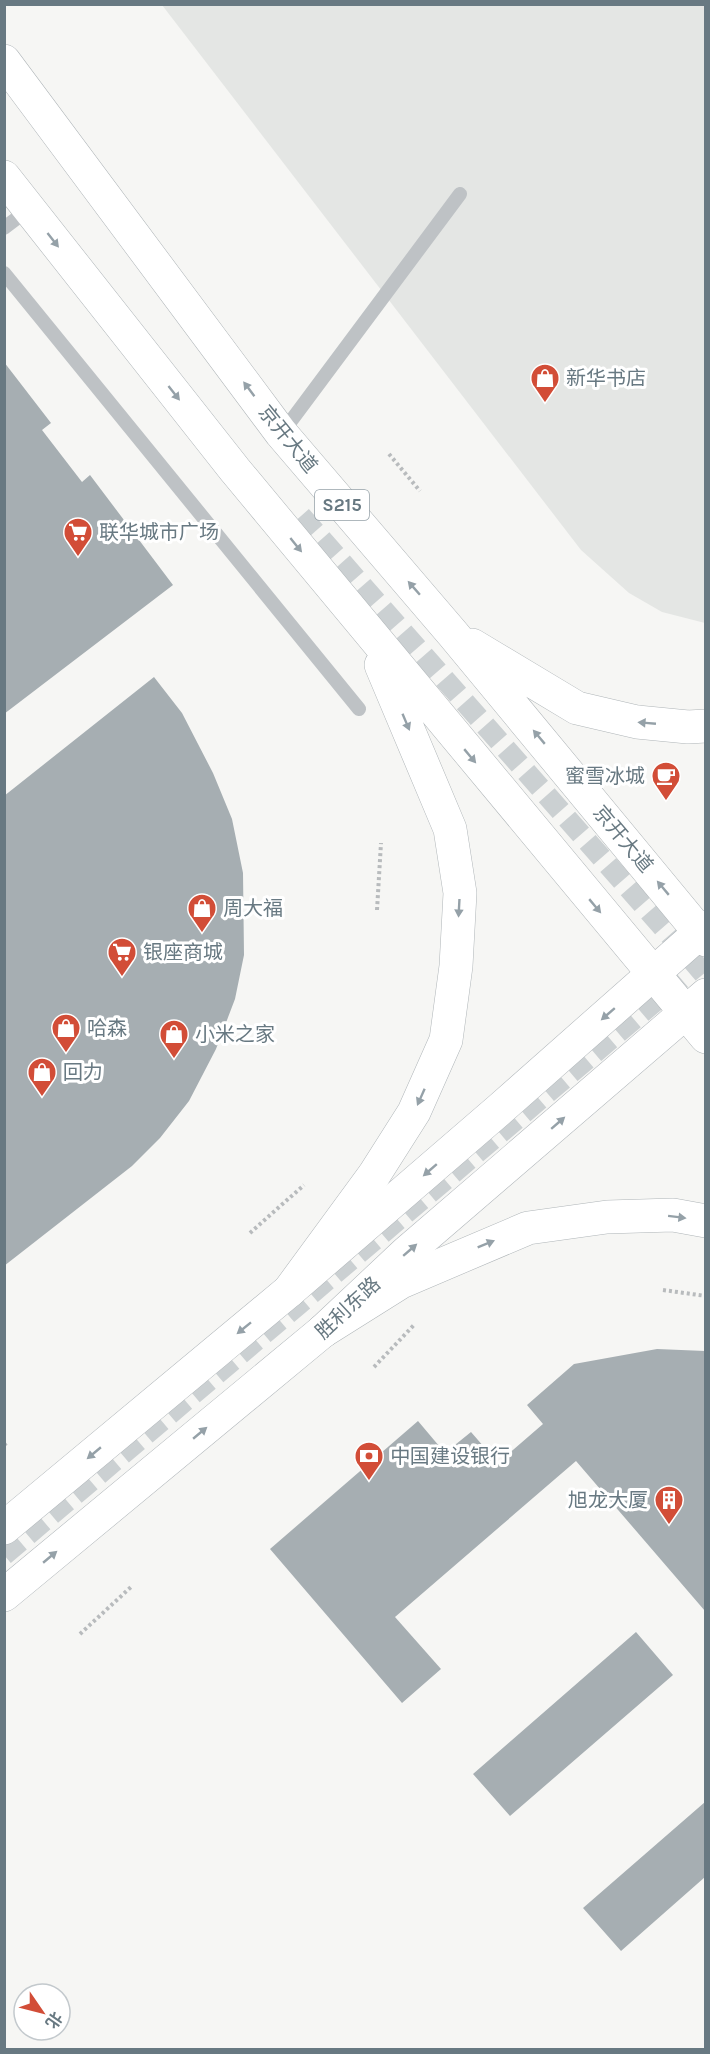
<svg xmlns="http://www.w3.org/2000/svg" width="710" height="2054" viewBox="0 0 710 2054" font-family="Karla,'Noto Sans SC',sans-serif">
<rect width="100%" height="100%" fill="#f6f6f4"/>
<path fill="#e4e6e4" d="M 162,5 L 705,5 L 705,623 L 662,612 L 629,593 L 581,550 Z"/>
<path fill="#a6aeb2" d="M 4,362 L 51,423 L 42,430 L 82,482 L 90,475 L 173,585 L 4,714 Z
M 154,677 L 182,713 L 213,773 L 232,819 L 243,873 L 244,955 L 235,999 L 216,1049 L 189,1101 L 160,1138 L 132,1166 L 4,1266 L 4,796 Z
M 657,1349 L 705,1351 L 705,1611 L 576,1461 L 395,1617 L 441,1669 L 402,1703 L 270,1549 L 418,1421 L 445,1453 L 471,1432 L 498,1463 L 543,1424 L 527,1405 L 574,1364 Z
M 636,1632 L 673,1675 L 510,1816 L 473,1774 Z
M 705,1802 L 705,1877 L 621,1951 L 583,1908 Z"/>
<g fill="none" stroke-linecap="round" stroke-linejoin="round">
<path stroke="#cbd0d2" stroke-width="21" stroke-dasharray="21 10" stroke-linecap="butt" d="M 301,516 L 689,957
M 4,1555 L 706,958"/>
<g stroke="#b0b6ba" stroke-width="34">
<path id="secondary" d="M 4,1528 L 289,1291 L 500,1109 L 706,927
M 4,1595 L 323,1331 L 406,1253 L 706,995"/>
</g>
<g stroke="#afb5b8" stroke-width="34">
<path id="primary" d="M 4,61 L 281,433 L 453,634 L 706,940
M 4,177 L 235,470 L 706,1037
M 472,645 L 577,708 L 637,722 L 688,727 L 706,726
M 289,1291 L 374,1175 L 414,1112 L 446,1040 L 456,966 L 460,893 L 450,829 L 381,665
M 323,1331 L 401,1282 L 528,1228 L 607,1217 L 673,1215 L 706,1221"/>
</g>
<path stroke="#b8bbbd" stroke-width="4" stroke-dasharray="3 3" stroke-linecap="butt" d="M 389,454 L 420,491
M 377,910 L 381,843
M 250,1233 L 304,1185
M 663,1290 L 706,1296
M 374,1367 L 414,1325
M 4,1445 L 8,1442
M 80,1634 L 131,1587"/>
<path stroke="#bec2c5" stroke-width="14" d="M 4,228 L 29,209
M 4,273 L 359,709
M 282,433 L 460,194"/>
<use href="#secondary" stroke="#fff" stroke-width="33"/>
<use href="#primary" stroke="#fff" stroke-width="33"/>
</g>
<defs><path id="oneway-solid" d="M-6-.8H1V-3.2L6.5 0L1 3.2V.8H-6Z" transform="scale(1.5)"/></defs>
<g fill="#95a1a8">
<use href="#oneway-solid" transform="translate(53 240) rotate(52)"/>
<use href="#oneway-solid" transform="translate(249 389) rotate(-127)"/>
<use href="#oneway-solid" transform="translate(174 393) rotate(52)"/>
<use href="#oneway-solid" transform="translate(296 545) rotate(51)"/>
<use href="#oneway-solid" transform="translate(414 588) rotate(-131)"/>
<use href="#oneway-solid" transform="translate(406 722) rotate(67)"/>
<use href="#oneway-solid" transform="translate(647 723) rotate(-175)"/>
<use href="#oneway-solid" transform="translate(539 737) rotate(-130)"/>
<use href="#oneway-solid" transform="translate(470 756) rotate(50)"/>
<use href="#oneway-solid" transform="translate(663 888) rotate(-130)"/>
<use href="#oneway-solid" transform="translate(595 906) rotate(50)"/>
<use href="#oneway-solid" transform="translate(459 908) rotate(93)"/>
<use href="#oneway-solid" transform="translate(608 1014) rotate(139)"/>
<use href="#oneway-solid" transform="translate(421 1097) rotate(114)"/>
<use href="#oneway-solid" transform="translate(558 1123) rotate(-41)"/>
<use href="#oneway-solid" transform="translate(430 1170) rotate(139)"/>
<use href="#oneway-solid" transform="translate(677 1217) rotate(7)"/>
<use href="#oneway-solid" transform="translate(486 1244) rotate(-22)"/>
<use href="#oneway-solid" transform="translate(410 1250) rotate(-41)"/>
<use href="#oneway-solid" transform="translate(244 1328) rotate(141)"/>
<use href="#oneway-solid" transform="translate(200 1433) rotate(-40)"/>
<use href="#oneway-solid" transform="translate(94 1453) rotate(140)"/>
<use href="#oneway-solid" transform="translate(50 1557) rotate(-40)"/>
</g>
<defs>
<g id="shop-pin" transform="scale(1.5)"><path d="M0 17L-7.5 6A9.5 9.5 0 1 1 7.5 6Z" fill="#d24d37" stroke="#fff"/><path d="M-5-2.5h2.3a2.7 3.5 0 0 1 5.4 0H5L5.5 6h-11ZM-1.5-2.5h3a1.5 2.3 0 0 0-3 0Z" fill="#fff"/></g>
<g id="supermarket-pin" transform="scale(1.5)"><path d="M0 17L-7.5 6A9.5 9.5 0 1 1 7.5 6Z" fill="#d24d37" stroke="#fff"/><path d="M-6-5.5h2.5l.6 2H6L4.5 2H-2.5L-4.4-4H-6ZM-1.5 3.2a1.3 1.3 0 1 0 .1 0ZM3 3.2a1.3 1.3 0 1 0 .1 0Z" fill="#fff"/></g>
<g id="cafe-pin" transform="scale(1.5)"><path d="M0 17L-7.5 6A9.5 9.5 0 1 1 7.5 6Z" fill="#d24d37" stroke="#fff"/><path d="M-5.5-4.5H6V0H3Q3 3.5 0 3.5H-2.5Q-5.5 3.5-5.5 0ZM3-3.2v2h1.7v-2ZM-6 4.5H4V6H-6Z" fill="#fff"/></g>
<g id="bank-pin" transform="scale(1.5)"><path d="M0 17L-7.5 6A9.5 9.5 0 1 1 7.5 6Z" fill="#d24d37" stroke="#fff"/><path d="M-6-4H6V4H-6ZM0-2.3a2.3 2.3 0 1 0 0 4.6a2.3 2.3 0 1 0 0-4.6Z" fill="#fff"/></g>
<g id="building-pin" transform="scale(1.5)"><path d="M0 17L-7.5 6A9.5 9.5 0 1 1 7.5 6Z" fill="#d24d37" stroke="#fff"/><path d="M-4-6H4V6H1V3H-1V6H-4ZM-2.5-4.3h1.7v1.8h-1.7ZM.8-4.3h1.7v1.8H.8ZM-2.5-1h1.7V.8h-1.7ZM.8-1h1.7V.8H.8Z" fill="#fff"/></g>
</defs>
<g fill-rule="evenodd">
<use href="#shop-pin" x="545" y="378"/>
<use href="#supermarket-pin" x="78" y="532"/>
<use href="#cafe-pin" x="666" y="776"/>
<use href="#shop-pin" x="202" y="908"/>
<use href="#supermarket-pin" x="122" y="952"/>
<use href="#shop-pin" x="66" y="1028"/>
<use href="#shop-pin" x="174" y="1034"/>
<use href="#shop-pin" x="42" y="1072"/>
<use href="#bank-pin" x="369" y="1456"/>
<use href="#building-pin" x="669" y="1500"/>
</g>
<g text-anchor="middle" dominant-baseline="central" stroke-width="6" stroke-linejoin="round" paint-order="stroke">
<rect fill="#fff" stroke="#95a1a8" stroke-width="1.5" x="315" y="490" width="54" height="30" rx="4.5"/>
<g font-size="18" font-weight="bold" fill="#687982">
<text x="342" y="505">S215</text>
</g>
<g font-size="20" fill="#687982" stroke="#fff" text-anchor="start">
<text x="566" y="378">新华书店</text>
<text x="99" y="532">联华城市广场</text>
<text x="645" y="776" text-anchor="end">蜜雪冰城</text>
<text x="223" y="908">周大福</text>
<text x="143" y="952">银座商城</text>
<text x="87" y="1028">哈森</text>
<text x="195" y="1034">小米之家</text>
<text x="63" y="1072">回力</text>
<text x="390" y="1456">中国建设银行</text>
<text x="648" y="1500" text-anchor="end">旭龙大厦</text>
</g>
<g font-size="20" fill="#687982" stroke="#fff">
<text transform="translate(288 439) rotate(51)">京开大道</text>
<text transform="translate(623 839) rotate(50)">京开大道</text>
<text transform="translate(348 1308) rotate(-43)">胜利东路</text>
</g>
</g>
<rect width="710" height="2054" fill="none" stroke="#687982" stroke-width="12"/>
<g transform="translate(42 2012) rotate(125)"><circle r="28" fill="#ffffff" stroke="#c3c9cd" stroke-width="1.5"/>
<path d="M0-4.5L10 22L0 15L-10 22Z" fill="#d24d37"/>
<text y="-9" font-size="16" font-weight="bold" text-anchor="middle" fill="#687982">北</text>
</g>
</svg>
